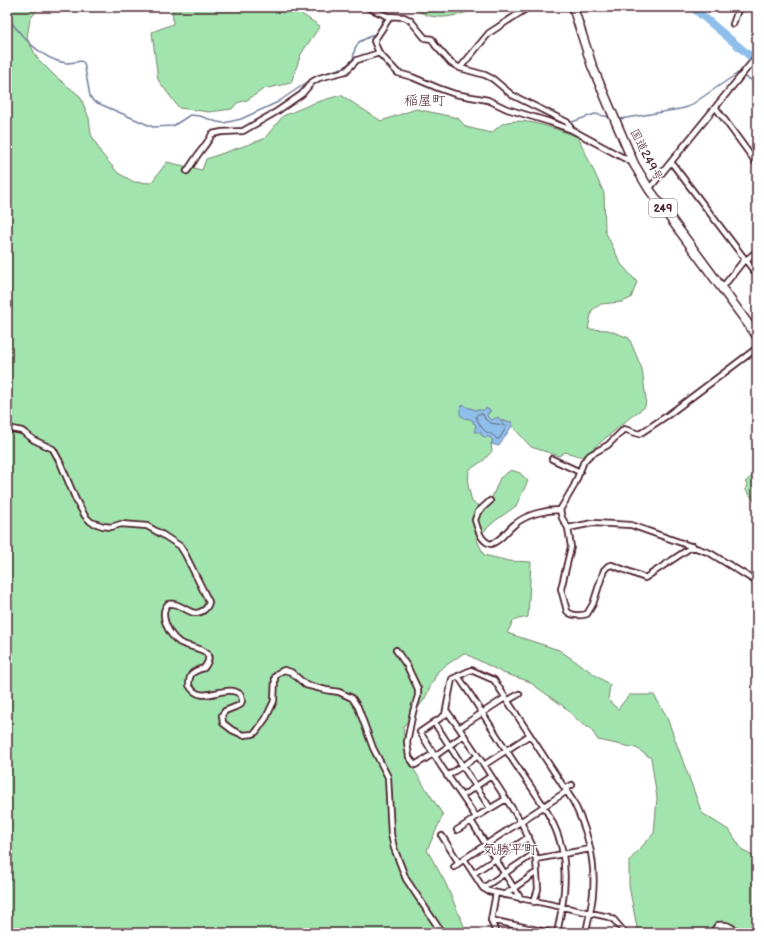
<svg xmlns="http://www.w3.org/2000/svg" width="764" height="940" viewBox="0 0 764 940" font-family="'Balsamiq Sans','Klee One',sans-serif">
<rect width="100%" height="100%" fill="#fff"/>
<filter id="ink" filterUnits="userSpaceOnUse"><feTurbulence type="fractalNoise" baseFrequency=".025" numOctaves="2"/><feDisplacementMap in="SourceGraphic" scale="8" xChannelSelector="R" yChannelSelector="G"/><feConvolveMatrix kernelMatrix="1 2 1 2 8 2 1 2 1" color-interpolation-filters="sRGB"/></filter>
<g filter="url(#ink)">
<path fill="#a2e4ae" stroke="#76826c" d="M 7,7 L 40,7 L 30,19 L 27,38 L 37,58 L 55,76 L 80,96 L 89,118 L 91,134 L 101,153 L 118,173 L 134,182 L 151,183 L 167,162 L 202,170 L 206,159 L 264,139 L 283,116 L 314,103 L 341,95 L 381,121 L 416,109 L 458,118 L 466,127 L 491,133 C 495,130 500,125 504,123 C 524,116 559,130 578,137 L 604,193 L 605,231 L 621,264 L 637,282 L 631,298 L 622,302 L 601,304 L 592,310 L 588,329 L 608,330 L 629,338 L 642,369 L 646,399 L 645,407 L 632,416 L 583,457 L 565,452 L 559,456 L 531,447 L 512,426 L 512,422 C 507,422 495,419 491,420 L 487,416 L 488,413 L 491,411 L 475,410 L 471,408 L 468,408 L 464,404 L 460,408 L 467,418 L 471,419 L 476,425 L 476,429 L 488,436 L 493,440 L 491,444 L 492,451 L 484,460 L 469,470 L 468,485 L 472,502 L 477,505 L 488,507 L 500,478 L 511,470 L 520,473 L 528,481 L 516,506 L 495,521 L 476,538 L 484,555 L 509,561 L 531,562 L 528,617 L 514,620 L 507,633 L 559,650 L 610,685 L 608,700 L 618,709 L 629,695 L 654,695 L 666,715 L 702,813 L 730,831 L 743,851 L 757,858 L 757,933 L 638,933 L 629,886 L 629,861 L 654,833 L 657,798 L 651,758 L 636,748 L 598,740 L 590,728 L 583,725 L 563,706 L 528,681 L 503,673 L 464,653 L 438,671 L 424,700 L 403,727 L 407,759 L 443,815 L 427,850 L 445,882 L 467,933 L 7,933 Z
M 172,7 L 295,7 L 303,15 L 320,26 L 301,54 L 291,83 L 264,89 L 247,100 L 237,103 L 232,109 L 209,112 L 179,108 L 158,80 L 152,32 L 173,24 Z
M 410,7 L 481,7 C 466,13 446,20 430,16 C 423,14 416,10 410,7 Z
M 757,472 L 757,504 L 745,489 L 748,486 L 745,482 Z"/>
<path fill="#8ebfea" stroke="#737f9e" d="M 464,404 L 468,408 L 471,408 L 475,410 L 484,410 L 486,408 L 491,411 L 488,413 L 487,416 L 491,420 L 498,417 L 501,421 L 512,422 L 512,426 L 499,446 L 491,444 L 493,440 L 488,436 L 486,438 L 481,435 L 481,432 L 474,432 L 476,425 L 473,423 L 474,421 L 467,418 L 466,419 L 460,415 L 460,408 Z"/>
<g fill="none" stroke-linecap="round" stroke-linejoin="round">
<path stroke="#655f77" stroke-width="1" d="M 478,414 L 483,414 L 485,419 L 490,423 C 496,424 500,424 506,426 L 506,428 L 499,439 L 497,439 C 492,433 489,434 485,431 C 481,428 478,422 476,417 Z"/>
<path stroke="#737f9e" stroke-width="1.5" d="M 407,16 L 415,21 L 425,34
M 7,17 C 21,35 41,60 66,63 C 71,63 76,62 81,61 L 84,63 L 90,96 L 93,101 L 153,127 L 173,126 L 190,115 L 200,116 L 217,122 L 224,123 L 241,119 L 278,102 L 316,76 L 345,67 L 353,59 L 355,48 L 359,42 L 377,33 L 385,15
M 437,50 L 447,62
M 459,70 L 487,79 L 495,84 L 511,97 L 563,123
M 620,119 L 680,109 L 688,107 L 738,73 L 757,83
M 569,123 L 595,114 L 609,117"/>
<path stroke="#8ebfea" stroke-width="8" d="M 692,7 L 757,62"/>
<g stroke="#4a1f2b" stroke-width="8">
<path id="minor" d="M 367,7 L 387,16 L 404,17 L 410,20 L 425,38 L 432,39 L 435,45 L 451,63 L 460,68 L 485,75 L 493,79 L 512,95 L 567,122 L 572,130
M 390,17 L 374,41 L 379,53 L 398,73 L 412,77 L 438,88 L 455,94 L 488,100 L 507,109 L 550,122 L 572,130 L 633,163
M 733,24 L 739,7
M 460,68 L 489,33 L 529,7
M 716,108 L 757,164
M 671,162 L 757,275
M 187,171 C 193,163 197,155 203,148 C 207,142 209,141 212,134 L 222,132 L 243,131 L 276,112 L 302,94 L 312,82 L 319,78 L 346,71 L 357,60 L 379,53
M 649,189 L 757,56
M 746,260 L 757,251
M 722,288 L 745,259
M 7,428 L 22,431 L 34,440 L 53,449 L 60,462 L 76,500 L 85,516 L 91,522 L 103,526 L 111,527 L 121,524 L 147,526 L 163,535 L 180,546 L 185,554 L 209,602 C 208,606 207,608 204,610 C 191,620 182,601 168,604 C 158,614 169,635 179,642 C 189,649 220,647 204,668 C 194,671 189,672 189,685 C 201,708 226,681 241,695 L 242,701 L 240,705 L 225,711 L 222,715 L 223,723 L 232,730 L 243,735 L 253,734 L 256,732 L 266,718 L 274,701 L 275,677 L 278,673 L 284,670 L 291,672 L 306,685 L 326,690 L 339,692 L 352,698 L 358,707 L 373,748 L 388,777 L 391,834 L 394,848 L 406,879 L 442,933
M 552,459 L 580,472
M 490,501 L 478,512 L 475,520 C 478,529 480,541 491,544 C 502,540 506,531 515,524 C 527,514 546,510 560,510
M 568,528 L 593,523 L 631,525 L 710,553 L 757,582
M 693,546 L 645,578 L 612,565 L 608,566 L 604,570 L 593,604 L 587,614 C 581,616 571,616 567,611 L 561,589 L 571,547 L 568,528 L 562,518 L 560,510 L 574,486 L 584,461 L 590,455 L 608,445 L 624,429 L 639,434 L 641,433 L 668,415 L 757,348
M 396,650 L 407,666 L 418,689 L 418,696 L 413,712 L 407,742 L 409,757 L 415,765 L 433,754
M 458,676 C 477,704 495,733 514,762 C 532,789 555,817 562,849 C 568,878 563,905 557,933
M 507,701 L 519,694
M 446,710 L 459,728 L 505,698
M 434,722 L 490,808
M 459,728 L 484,765 L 530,735
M 435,756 L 464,735
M 484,765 L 521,822 L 532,845 L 536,859 L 538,889 L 534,902
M 447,776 L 478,756
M 565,789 L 572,785
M 567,791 L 464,859 L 483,888 L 488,891 L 609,917 L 614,920 L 625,933
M 462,796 L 491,776
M 476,817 L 506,799
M 457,830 L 471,821
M 442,836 L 459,863
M 536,859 L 590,849
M 454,867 L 464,859
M 474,873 L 529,837
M 483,888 L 535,853
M 504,895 L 534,874 L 537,874
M 521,899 L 471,821 L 476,817 L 441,766 L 420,732 L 445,715 L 452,679 L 471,670 L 494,680 L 573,801 C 587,829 596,861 593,893 C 592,907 588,920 586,933
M 491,920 L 551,933
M 496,933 L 491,920 L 496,893
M 712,933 L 718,925 C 725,924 729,925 735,930 L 734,933"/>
</g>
<g stroke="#4a1f2b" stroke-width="11">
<path id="trunk" d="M 573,7 L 592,66 L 634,164 L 649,189 L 757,336"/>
</g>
<use href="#minor" stroke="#fff" stroke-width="4.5"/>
<use href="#trunk" stroke="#fff" stroke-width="8"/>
</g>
</g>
<g text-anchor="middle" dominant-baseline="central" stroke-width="3" stroke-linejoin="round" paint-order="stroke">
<rect fill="#fff" stroke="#80626b" stroke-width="1" x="649" y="199" width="28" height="18" rx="3"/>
<g font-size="11" font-weight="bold" fill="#4a1f2b">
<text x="663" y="208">249</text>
</g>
<g font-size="12" fill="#4a1f2b" stroke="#fff">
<text transform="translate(646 155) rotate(63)">国道249号</text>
</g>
<g font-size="14" fill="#4a1f2b" stroke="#fff">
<text x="425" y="100">稲屋町</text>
<text x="510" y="849">気勝平町</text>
</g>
</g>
<rect width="764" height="940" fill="none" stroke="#fff" stroke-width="24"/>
<rect x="12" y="12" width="740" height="916" fill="none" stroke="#4a1f2b" stroke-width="1.5" filter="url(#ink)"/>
</svg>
